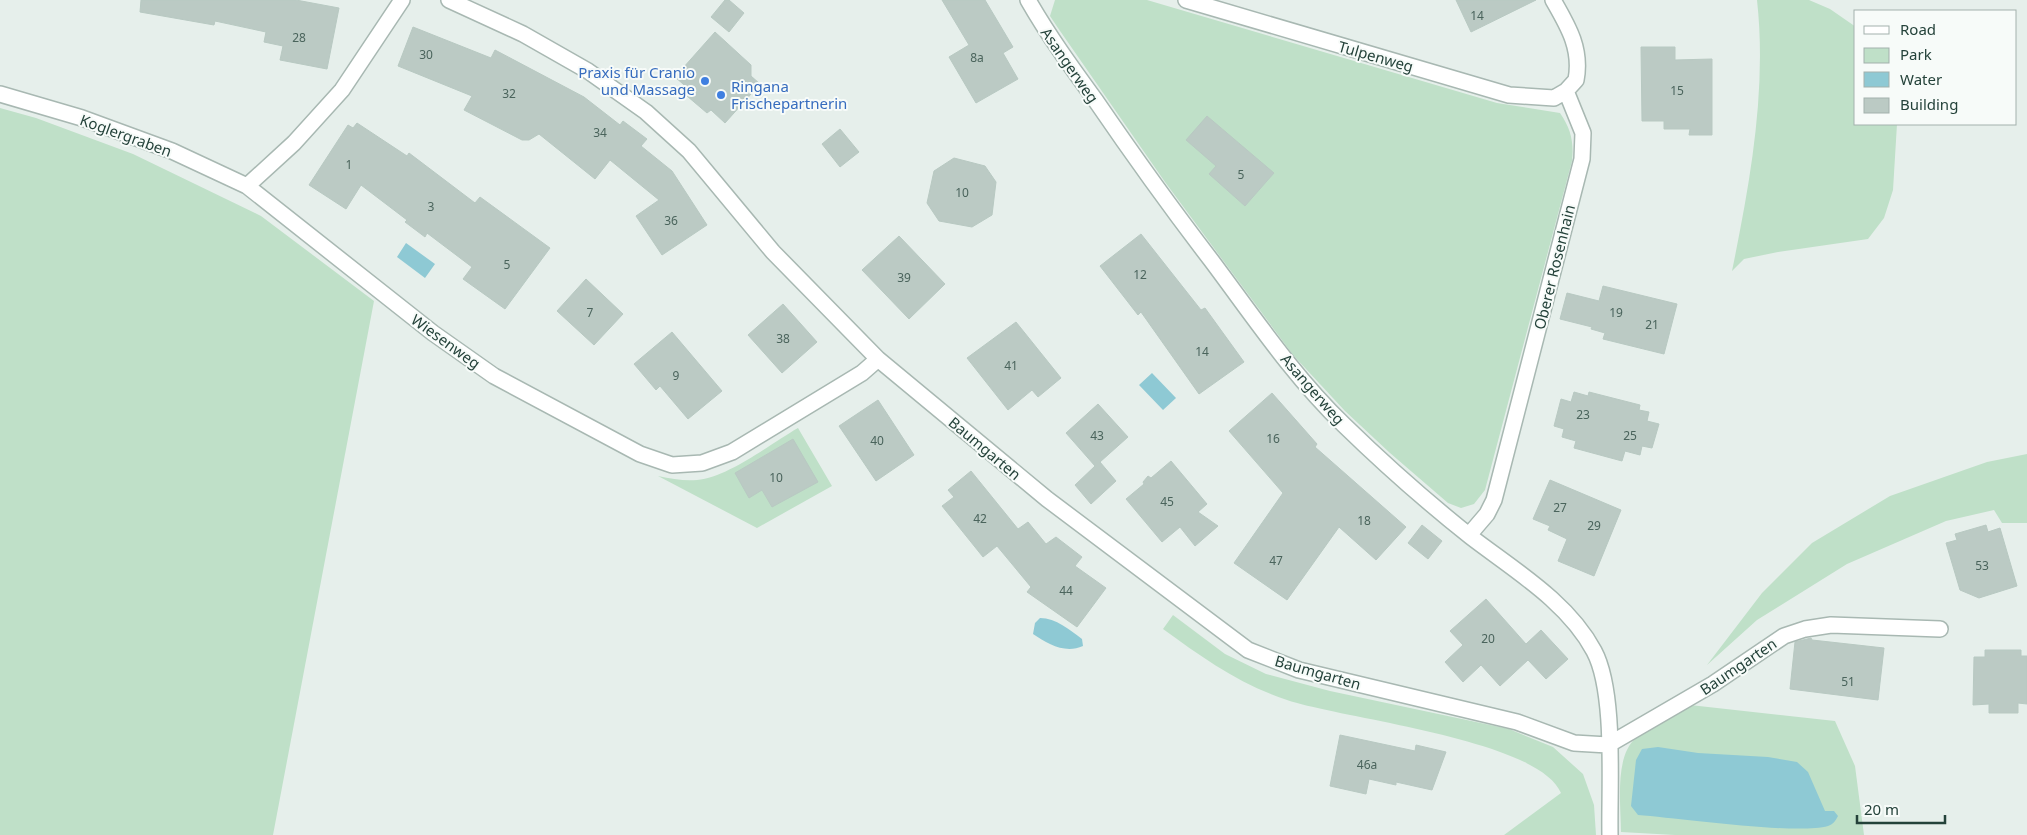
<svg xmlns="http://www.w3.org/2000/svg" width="2027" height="835" viewBox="0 0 2027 835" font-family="'Noto Sans',sans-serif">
<rect width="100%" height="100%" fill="#e6efeb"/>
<path fill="#bfe0c8" d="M 1055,0 L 1147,0 L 1497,103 L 1560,113 C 1571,129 1574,142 1572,161 L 1485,490 L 1474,504 L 1461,508 L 1448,503 L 1390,453 L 1345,411 L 1293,355 L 1165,182 L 1058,28 L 1050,16 Z
M 1757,0 L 1809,0 L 1830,9 L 1856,27 L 1856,124 L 1897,124 L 1893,190 L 1884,218 L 1868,239 L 1778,252 L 1744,259 L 1732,271 C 1750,183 1767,90 1757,0 Z
M 0,108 L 36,118 L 133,154 L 261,216 L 374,301 L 273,835 L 0,835 Z
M 798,428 L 832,486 L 757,528 L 658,476 C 672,479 684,481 697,480 C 729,477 770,444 798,428 Z
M 2027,454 L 2027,523 L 2002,523 L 1994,510 L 1946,521 L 1847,564 L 1757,620 L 1707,665 L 1762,593 L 1812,543 L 1890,496 L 1987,462 Z
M 1173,615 L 1225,654 L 1266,674 L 1330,691 L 1509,729 L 1553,747 L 1583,774 L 1594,805 L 1596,835 L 1504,835 L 1561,793 C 1538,739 1343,719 1287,700 C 1239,684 1203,658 1163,629 Z
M 1690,705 L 1835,721 L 1855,766 L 1864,835 L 1675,835 L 1621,832 C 1621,806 1614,756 1636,738 C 1652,725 1672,716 1690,705 Z"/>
<path fill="#8ec9d4" d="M 406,243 L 435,264 L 425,278 L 397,257 Z
M 1152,373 L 1176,398 L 1163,410 L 1139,385 Z
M 1040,618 C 1056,618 1070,630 1082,639 L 1083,646 C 1065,654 1048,644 1033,634 L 1035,623 Z
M 1658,747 L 1698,753 L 1768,757 L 1797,762 L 1808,772 L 1825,811 L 1834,811 L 1838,816 C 1835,822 1833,824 1828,826 C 1795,835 1679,818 1638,815 L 1631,806 L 1636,760 L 1642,749 Z"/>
<path fill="#bbcac4" stroke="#b8c9c2" d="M 141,0 L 296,0 L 339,8 L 327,69 L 280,60 L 283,46 L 264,42 L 266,32 L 215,21 L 214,25 L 140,12 Z
M 725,0 L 729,0 L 744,13 L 729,32 L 711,17 Z
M 942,0 L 985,0 L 1013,47 L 1003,53 L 1018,79 L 976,103 L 949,57 L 969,45 Z
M 1456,0 L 1536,0 L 1471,32 Z
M 413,27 L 491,58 L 495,50 L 584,97 L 620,125 L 623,121 L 647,139 L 641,146 L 672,171 L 707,225 L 662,255 L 636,216 L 659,200 L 610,160 L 595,179 L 539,134 L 529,140 L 522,140 L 464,110 L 472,96 L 398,66 Z
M 715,32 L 751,65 L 751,76 L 760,84 L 725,123 L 711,110 L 707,113 L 687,96 L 691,91 L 675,77 Z
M 1641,47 L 1675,47 L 1675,60 L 1712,59 L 1712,135 L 1689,135 L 1690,129 L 1664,129 L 1664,121 L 1642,121 Z
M 1207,116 L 1274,173 L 1245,206 L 1209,174 L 1216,166 L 1186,140 Z
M 357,123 L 407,156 L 409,153 L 475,203 L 480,197 L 550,248 L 505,309 L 463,279 L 472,267 L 427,233 L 425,237 L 405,222 L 407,220 L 361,185 L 346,209 L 309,185 L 348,125 L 353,128 Z
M 840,129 L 859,152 L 840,167 L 822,144 Z
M 954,158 L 985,166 L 996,182 L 992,215 L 972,227 L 939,221 L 927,203 L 934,171 Z
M 1141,234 L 1201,310 L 1205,308 L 1244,362 L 1199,394 L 1141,312 L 1138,315 L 1100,266 Z
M 899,236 L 945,284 L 909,319 L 862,270 Z
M 586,279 L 623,314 L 594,345 L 557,311 Z
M 1603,286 L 1677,304 L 1664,354 L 1603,339 L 1605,333 L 1591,329 L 1592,327 L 1560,319 L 1567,293 L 1599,301 Z
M 783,304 L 817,342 L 782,373 L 748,335 Z
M 1016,322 L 1061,378 L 1038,397 L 1032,390 L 1008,410 L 967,358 Z
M 672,332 L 722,391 L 688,419 L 660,386 L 656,390 L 634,364 Z
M 1574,392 L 1588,396 L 1589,392 L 1640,405 L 1639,410 L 1649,412 L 1647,421 L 1659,424 L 1652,448 L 1642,446 L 1640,455 L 1625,451 L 1622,461 L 1574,448 L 1576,441 L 1562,437 L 1564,429 L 1554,426 L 1561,399 L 1571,402 Z
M 1272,393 L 1317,444 L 1315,447 L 1406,527 L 1376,560 L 1339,527 L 1287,600 L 1234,563 L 1283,493 L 1229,431 Z
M 878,400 L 914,455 L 876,481 L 839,426 Z
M 1098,404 L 1128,437 L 1100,462 L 1116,481 L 1091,504 L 1075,485 L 1095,466 L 1066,433 Z
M 793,439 L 818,482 L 772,507 L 762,490 L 749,498 L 735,473 Z
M 1171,461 L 1207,504 L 1198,512 L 1218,526 L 1195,546 L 1180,527 L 1162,542 L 1126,499 L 1144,484 L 1143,482 L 1148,476 L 1151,478 Z
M 971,471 L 1018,529 L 1028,522 L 1046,544 L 1056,537 L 1082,557 L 1075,566 L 1106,588 L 1077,627 L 1027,592 L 1031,587 L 997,546 L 983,557 L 942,506 L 954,497 L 948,490 Z
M 1550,480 L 1621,510 L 1594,576 L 1558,561 L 1567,539 L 1548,530 L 1550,526 L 1533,519 Z
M 1422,525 L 1442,541 L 1428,559 L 1408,543 Z
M 1986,525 L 1988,532 L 2000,528 L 2017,586 L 1979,598 L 1960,590 L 1946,543 L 1957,540 L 1955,534 Z
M 1486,599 L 1526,644 L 1541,630 L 1568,659 L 1546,679 L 1528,660 L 1500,686 L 1481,665 L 1463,682 L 1445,662 L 1463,645 L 1450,631 Z
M 1811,638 L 1812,640 L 1884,648 L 1878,700 L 1790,689 L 1795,642 Z
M 1985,650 L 2021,650 L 2021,656 L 2027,656 L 2027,704 L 2018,703 L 2018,713 L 1989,713 L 1989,704 L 1973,705 L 1974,657 L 1985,657 Z
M 1340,735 L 1415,751 L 1416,745 L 1446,752 L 1432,790 L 1396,782 L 1396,785 L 1369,779 L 1366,794 L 1330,786 Z"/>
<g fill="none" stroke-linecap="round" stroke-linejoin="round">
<g stroke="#a8b8b2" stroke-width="18">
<path id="street" d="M 402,0 L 342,90 L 294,143 L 247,186 L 433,333 L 494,376 L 640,454 L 672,465 L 702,463 L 732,452 L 862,373 L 878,359
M 449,0 L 523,34 L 588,71 L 646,112 L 689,151 L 773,252 L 878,359 L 1047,499 L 1248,650 L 1299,670 L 1517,722 L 1574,743 L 1608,745 L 1713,684 L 1784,636 L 1805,629 L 1831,625 L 1940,629
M 1028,0 C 1048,35 1072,68 1096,101 C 1133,155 1171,208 1211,260 C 1253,316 1293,376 1344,425 C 1384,464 1427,502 1471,537 C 1514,570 1568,602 1594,651 C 1616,692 1609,787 1610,835
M 1186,0 L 1509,95 L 1554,98 L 1566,91
M 0,94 L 82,118 L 172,151 L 247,186
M 1469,535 L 1487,514 L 1494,500 L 1582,159 L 1583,133 L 1566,91 L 1576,80 C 1582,49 1568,26 1553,0"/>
</g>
<use href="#street" stroke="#fff" stroke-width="15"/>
</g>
<g fill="#3f7fe0" stroke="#f7fbf9" stroke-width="2">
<circle cx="705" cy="81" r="5"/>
<circle cx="721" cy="95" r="5"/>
</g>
<g text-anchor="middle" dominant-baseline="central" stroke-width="4" stroke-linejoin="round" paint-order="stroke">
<g font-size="12" fill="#4a645c">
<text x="1477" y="15">14</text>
<text x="299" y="37">28</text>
<text x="426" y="54">30</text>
<text x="977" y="57">8a</text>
<text x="1677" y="90">15</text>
<text x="509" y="93">32</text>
<text x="600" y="132">34</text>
<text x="349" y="164">1</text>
<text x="1241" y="174">5</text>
<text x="962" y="192">10</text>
<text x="431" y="206">3</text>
<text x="671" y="220">36</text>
<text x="507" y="264">5</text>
<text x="1140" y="274">12</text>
<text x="904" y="277">39</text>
<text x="590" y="312">7</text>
<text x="1616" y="312">19</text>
<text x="1652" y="324">21</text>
<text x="783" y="338">38</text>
<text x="1202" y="351">14</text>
<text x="1011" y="365">41</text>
<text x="676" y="375">9</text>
<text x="1583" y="414">23</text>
<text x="1097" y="435">43</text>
<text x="1630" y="435">25</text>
<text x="1273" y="438">16</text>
<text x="877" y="440">40</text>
<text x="776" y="477">10</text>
<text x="1167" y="501">45</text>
<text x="1560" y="507">27</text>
<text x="980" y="518">42</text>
<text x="1364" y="520">18</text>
<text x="1594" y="525">29</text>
<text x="1276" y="560">47</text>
<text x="1982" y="565">53</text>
<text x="1066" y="590">44</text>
<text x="1488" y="638">20</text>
<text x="1848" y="681">51</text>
<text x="1367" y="764">46a</text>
</g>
<g font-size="15" fill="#24423a" stroke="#f7fbf9">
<text transform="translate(1376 56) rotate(16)">Tulpenweg</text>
<text transform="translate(1070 65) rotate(55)">Asangerweg</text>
<text transform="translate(126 135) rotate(20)">Koglergraben</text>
<text transform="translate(1554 267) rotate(-76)">Oberer Rosenhain</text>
<text transform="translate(446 341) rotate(36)">Wiesenweg</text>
<text transform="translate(1313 389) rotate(49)">Asangerweg</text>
<text transform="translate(985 448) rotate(40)">Baumgarten</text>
<text transform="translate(1738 666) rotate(-34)">Baumgarten</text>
<text transform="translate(1318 672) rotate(16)">Baumgarten</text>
</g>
<g font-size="15" fill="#366cbe" stroke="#f7fbf9" text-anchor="end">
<text x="695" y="72">Praxis für Cranio<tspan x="695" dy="17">und Massage</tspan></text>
<text x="731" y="86" text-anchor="start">Ringana<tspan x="731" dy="17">Frischepartnerin</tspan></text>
</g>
</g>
<rect x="1854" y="10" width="162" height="115" fill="#f7fbf9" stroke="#a3b1ad"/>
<rect x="1864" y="26" width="25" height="8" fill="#ffffff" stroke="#a3b1ad"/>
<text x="1900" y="35" font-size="15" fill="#24423a">Road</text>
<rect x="1864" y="48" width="25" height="15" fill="#bfe0c8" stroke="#a3b1ad"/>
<text x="1900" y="60" font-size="15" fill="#24423a">Park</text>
<rect x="1864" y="72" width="25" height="15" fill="#8ec9d4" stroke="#a3b1ad"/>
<text x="1900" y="85" font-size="15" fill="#24423a">Water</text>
<rect x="1864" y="98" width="25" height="15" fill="#bbcac4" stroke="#a3b1ad"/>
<text x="1900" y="110" font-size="15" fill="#24423a">Building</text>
<path d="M1857 815v8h88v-8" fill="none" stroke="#24423a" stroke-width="2.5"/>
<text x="1864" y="815" font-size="15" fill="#24423a" stroke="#f7fbf9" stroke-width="4" paint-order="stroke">20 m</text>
</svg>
